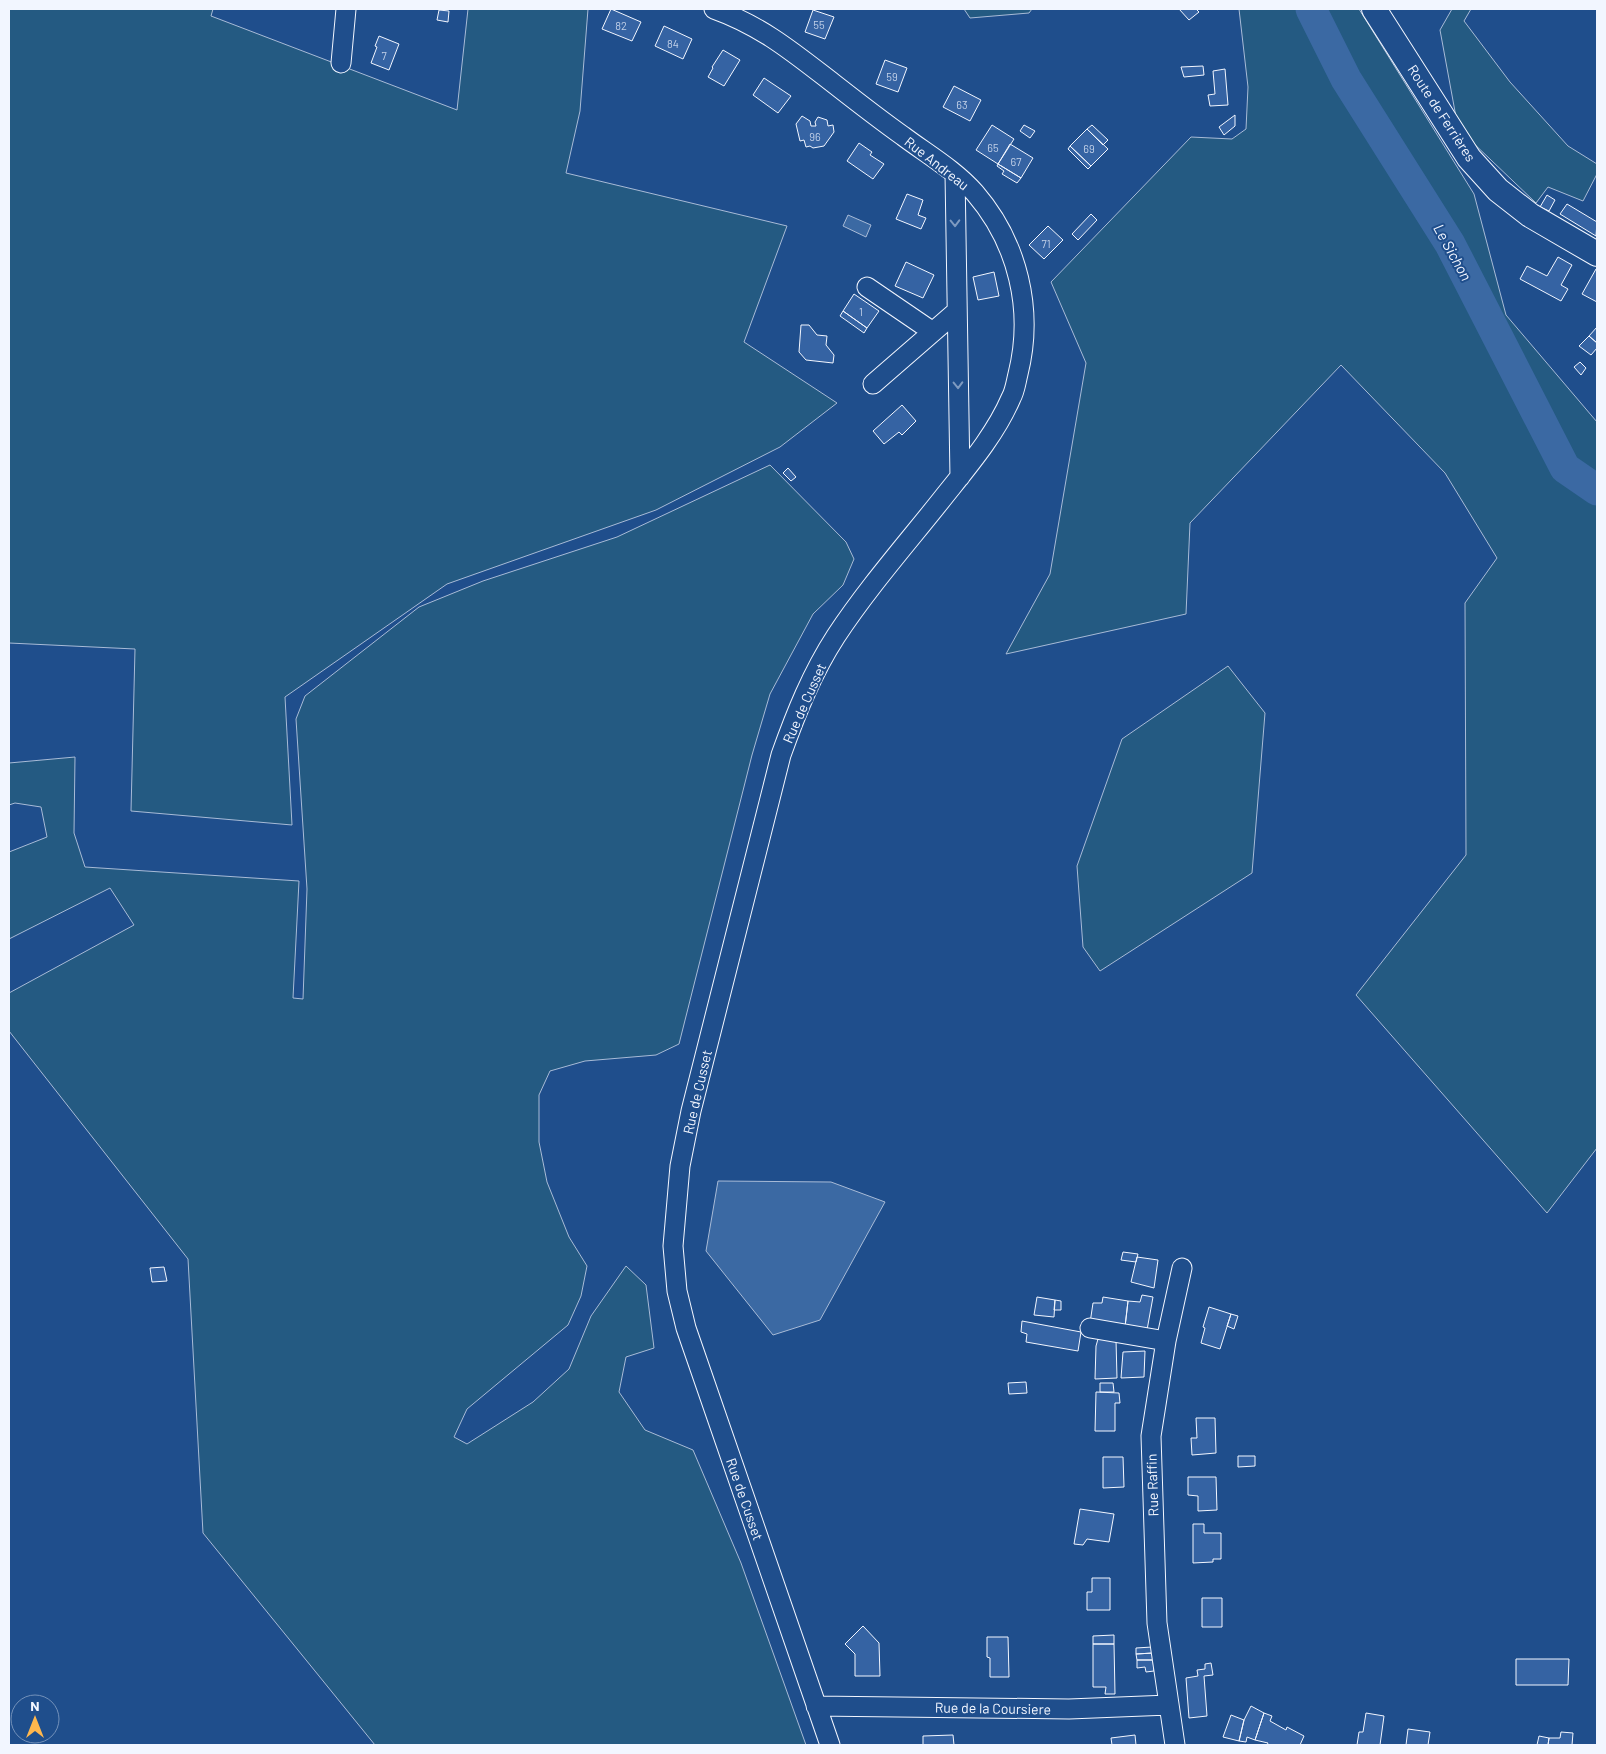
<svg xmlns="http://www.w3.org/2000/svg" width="1606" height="1754" viewBox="0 0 1606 1754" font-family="Barlow,sans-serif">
<rect width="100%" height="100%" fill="#1f4e8c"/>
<path fill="#245a82" stroke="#a8bbd7" d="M 9,9 L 213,9 L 211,16 L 457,110 L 468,9 L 588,9 L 580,111 L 566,173 L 787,226 L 744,342 L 837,403 L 780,447 L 656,510 L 447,584 L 285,697 L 292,825 L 131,811 L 135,649 L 9,643 Z
M 964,9 L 1032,9 L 1029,13 L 970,18 Z
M 1239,9 L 1359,9 L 1474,194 L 1506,315 L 1597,422 L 1597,1148 L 1547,1213 L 1356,995 L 1466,855 L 1465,603 L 1497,558 L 1445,473 L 1341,365 L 1190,523 L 1186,614 L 1006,654 L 1050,574 L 1086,363 L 1051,282 L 1191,137 L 1232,139 L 1246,129 L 1248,87 Z
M 1452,9 L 1471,9 L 1464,21 L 1510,82 L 1568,146 L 1597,164 L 1597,174 L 1583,201 L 1548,187 L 1536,203 L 1469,139 L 1456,117 L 1440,30 Z
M 770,465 L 846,542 L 854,559 L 843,585 L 813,614 L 770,694 L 752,755 L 679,1044 L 656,1055 L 585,1061 L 550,1071 L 539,1095 L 539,1142 L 547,1182 L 569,1237 L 587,1266 L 581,1296 L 568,1325 L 467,1409 L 454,1437 L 467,1444 L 533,1402 L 569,1369 L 591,1316 L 626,1266 L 646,1285 L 654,1348 L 626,1357 L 619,1392 L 645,1430 L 693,1450 L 741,1563 L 806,1745 L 375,1745 L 203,1533 L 188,1259 L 9,1031 L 9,993 L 134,925 L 110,888 L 9,939 L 9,852 L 47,837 L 41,807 L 15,803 L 9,805 L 9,763 L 75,757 L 74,833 L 85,867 L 299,881 L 293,998 L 303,999 L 307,889 L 296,719 L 305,696 L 419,607 L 483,581 L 617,537 Z
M 1228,666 L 1265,713 L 1252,873 L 1100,971 L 1083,947 L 1077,866 L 1122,739 Z"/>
<path fill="#3b69a3" stroke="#a8bbd7" d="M 848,215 L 871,225 L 866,237 L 843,226 Z
M 718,1181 L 831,1182 L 885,1202 L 820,1320 L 773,1335 L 706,1251 Z"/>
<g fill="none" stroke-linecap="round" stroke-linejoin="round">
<path stroke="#3b69a3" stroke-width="31" d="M 1311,9 L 1346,79 L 1450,244 L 1565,468 L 1597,490"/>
</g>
<path fill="#3563a3" stroke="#f2f6ff" d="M 611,9 L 641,22 L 632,41 L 602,29 Z
M 1179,9 L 1196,9 L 1199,12 L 1189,20 Z
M 439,10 L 449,11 L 448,22 L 437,20 Z
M 813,10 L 834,17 L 825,39 L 805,32 Z
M 664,26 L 692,39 L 683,59 L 655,46 Z
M 379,36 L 399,44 L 389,70 L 371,63 L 377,47 L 375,46 Z
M 723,50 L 740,60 L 724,86 L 708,77 L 713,68 L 712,67 Z
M 885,60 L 907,68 L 898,92 L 876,84 Z
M 1203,66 L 1204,75 L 1184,77 L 1181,67 Z
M 1225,69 L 1228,105 L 1210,106 L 1208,95 L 1215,94 L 1213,71 Z
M 764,78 L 791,96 L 778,113 L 753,95 Z
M 954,86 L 981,100 L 970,121 L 943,107 Z
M 1235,115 L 1235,126 L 1224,135 L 1219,127 Z
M 802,116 L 810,121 L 811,126 L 816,126 L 815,122 L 818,117 L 827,120 L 828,126 L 833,125 L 834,132 L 824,146 L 813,148 L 810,146 L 806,147 L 804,140 L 800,141 L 796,124 Z
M 992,125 L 1014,139 L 998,164 L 976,150 Z
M 1024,125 L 1035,131 L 1030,138 L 1020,131 Z
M 1092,125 L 1108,140 L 1103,145 L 1087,129 Z
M 1087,129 L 1108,149 L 1091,166 L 1070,146 Z
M 859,143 L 872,152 L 870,155 L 884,164 L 873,179 L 847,161 Z
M 1010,144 L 1033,158 L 1021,178 L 998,164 Z
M 1070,146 L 1091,166 L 1088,169 L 1068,149 Z
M 998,164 L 1021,178 L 1017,183 L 1002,174 L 1004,171 L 997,166 Z
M 907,194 L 923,200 L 918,215 L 926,218 L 921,229 L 896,219 Z
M 1547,195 L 1555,200 L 1549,211 L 1540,207 Z
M 1567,204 L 1597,222 L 1596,236 L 1560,214 Z
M 1091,214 L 1097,220 L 1078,240 L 1072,234 Z
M 1048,226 L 1063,240 L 1044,259 L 1029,245 Z
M 1558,257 L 1572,265 L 1561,285 L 1568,289 L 1561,301 L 1520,279 L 1527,266 L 1547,276 Z
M 906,262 L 934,275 L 923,298 L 895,286 Z
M 1596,269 L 1597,270 L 1597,302 L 1582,294 Z
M 994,272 L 999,296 L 978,300 L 973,277 Z
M 854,294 L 879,311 L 867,328 L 843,311 Z
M 843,311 L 867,328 L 864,333 L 840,316 Z
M 801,325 L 809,325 L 817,335 L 827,336 L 826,345 L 834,355 L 833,363 L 806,360 L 799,352 Z
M 1597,327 L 1597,343 L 1589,336 Z
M 1589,336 L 1597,343 L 1597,348 L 1591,355 L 1579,346 Z
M 1580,362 L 1586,368 L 1581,375 L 1574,367 Z
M 902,405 L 916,421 L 902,435 L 899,432 L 884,444 L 873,431 Z
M 788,468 L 796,477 L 791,481 L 783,473 Z
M 1123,1252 L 1138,1254 L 1136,1262 L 1121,1260 Z
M 1137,1257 L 1158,1260 L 1154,1288 L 1131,1282 Z
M 164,1267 L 167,1281 L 152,1282 L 150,1268 Z
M 1142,1295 L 1153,1297 L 1147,1330 L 1125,1327 L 1128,1301 L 1140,1302 Z
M 1037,1297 L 1055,1300 L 1054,1317 L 1034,1315 Z
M 1103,1297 L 1128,1301 L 1125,1327 L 1090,1323 L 1093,1303 L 1102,1303 Z
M 1055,1300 L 1061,1301 L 1061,1310 L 1054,1310 Z
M 1209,1307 L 1231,1314 L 1220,1349 L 1201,1343 L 1205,1328 L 1203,1327 Z
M 1231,1314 L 1238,1316 L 1234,1329 L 1227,1326 Z
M 1022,1321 L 1081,1332 L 1078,1351 L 1026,1342 L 1027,1334 L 1021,1332 Z
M 1098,1339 L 1116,1340 L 1117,1378 L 1095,1379 L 1096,1346 Z
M 1145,1351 L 1144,1377 L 1121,1378 L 1123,1352 Z
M 1026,1382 L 1027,1393 L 1009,1394 L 1008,1383 Z
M 1100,1383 L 1113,1383 L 1114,1392 L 1100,1392 Z
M 1096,1392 L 1119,1393 L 1120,1403 L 1115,1403 L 1115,1431 L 1095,1431 Z
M 1196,1418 L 1215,1418 L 1216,1453 L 1192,1455 L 1191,1438 L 1197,1438 Z
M 1238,1456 L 1255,1456 L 1255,1466 L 1238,1467 Z
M 1103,1457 L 1123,1457 L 1124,1487 L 1103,1488 Z
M 1188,1477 L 1216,1477 L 1217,1510 L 1198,1511 L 1198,1496 L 1188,1495 Z
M 1080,1509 L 1114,1514 L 1109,1542 L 1087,1539 L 1083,1545 L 1074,1544 Z
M 1193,1524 L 1204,1524 L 1204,1533 L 1221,1533 L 1221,1559 L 1213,1559 L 1213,1562 L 1193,1563 Z
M 1092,1578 L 1110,1578 L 1110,1610 L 1087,1610 L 1087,1592 L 1092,1592 Z
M 1202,1598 L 1222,1598 L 1222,1627 L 1202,1627 Z
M 863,1626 L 879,1643 L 880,1676 L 855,1676 L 855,1654 L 845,1644 Z
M 1114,1635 L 1114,1644 L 1093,1644 L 1093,1636 Z
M 987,1637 L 1008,1637 L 1009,1677 L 990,1677 L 990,1658 L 987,1657 Z
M 1093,1644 L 1114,1644 L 1115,1694 L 1105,1694 L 1106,1687 L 1093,1687 Z
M 1152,1647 L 1153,1653 L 1136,1654 L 1136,1648 Z
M 1153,1653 L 1153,1660 L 1137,1660 L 1136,1654 Z
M 1516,1659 L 1569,1659 L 1568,1685 L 1516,1685 Z
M 1137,1660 L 1153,1660 L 1154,1671 L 1146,1672 L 1145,1667 L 1137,1668 Z
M 1211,1663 L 1213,1675 L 1204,1676 L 1207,1716 L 1189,1718 L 1186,1678 L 1198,1676 L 1197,1670 L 1205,1669 L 1205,1664 Z
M 1251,1706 L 1264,1713 L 1255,1740 L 1247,1737 L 1246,1742 L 1239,1741 L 1244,1720 Z
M 1264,1713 L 1272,1716 L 1270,1721 L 1286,1730 L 1287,1727 L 1304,1736 L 1300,1745 L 1267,1745 L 1268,1743 L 1255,1740 Z
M 1366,1713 L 1384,1716 L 1380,1745 L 1357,1745 L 1359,1732 L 1363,1732 Z
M 1231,1715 L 1244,1720 L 1239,1741 L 1223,1737 Z
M 1408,1729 L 1430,1732 L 1428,1745 L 1406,1745 Z
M 1561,1732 L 1573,1733 L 1572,1745 L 1548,1745 L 1549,1738 L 1560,1738 Z
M 953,1735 L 954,1745 L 923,1745 L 923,1736 Z
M 1135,1735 L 1136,1745 L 1112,1745 L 1111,1738 Z
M 1539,1736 L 1549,1738 L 1548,1745 L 1537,1745 Z"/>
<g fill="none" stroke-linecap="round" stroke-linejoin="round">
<g stroke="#f2f6ff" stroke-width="21">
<path id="minor" d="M 714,9 C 762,26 794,53 833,83 C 856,101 879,119 903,136 C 927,154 955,170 975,193 C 1018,243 1034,310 1018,374 C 1016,382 1015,391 1011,398 C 996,433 970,464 946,494 C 909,541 869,586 836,636 C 812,673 796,713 781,755 L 691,1111 L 680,1166 L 673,1246 L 677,1291 L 686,1328 L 830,1745
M 341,63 L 346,9
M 955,174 L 960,477
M 867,287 L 933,332
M 873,384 L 957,311
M 1090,1328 L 1166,1341
M 816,1706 L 1069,1709 L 1169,1705
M 1175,1745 L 1157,1623 L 1151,1436 L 1166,1341 L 1182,1268"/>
</g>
<g stroke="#f2f6ff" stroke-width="26">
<path id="major" d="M 1374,9 L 1469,158 L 1498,190 L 1530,215 L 1597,254"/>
</g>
<use href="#minor" stroke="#1f4e8c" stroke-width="19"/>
<use href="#major" stroke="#1f4e8c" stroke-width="24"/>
</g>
<defs><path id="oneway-chevron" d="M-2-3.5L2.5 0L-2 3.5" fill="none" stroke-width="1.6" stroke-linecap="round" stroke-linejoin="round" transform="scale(1.25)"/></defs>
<g stroke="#7e9ac0">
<use href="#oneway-chevron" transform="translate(955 223) rotate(89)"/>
<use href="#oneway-chevron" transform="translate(958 385) rotate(89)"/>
</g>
<g text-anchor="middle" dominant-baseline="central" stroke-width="4" stroke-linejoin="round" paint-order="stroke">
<g font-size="11" fill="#c3d1e8">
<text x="819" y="24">55</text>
<text x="621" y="25">82</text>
<text x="673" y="43">84</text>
<text x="384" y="55">7</text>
<text x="892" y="76">59</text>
<text x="962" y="104">63</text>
<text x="815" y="136">96</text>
<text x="993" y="147">65</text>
<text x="1089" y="148">69</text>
<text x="1016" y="161">67</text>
<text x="1046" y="243">71</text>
<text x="861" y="311">1</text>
</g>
<g font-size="14" fill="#f2f6ff" stroke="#1f4e8c">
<text transform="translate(1442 113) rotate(57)">Route de Ferrières</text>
<text transform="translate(937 163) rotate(38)">Rue Andreau</text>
<text transform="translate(804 703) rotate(-66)">Rue de Cusset</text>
<text transform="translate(697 1092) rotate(-77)">Rue de Cusset</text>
<text transform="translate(1152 1485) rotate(-92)">Rue Raffin</text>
<text transform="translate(745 1499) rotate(71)">Rue de Cusset</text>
<text transform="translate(993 1708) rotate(1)">Rue de la Coursiere</text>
</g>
<g font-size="15" font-style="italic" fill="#f2f6ff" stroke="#1f4e8c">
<text transform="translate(1453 252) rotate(61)">Le Sichon</text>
</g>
</g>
<rect width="1606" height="1754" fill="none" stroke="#f2f6ff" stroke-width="20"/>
<g transform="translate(35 1719)"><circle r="24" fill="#1f4e8c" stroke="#7391ba"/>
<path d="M0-4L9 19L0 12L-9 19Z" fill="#ffb74d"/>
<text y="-8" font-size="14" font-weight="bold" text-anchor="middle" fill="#f2f6ff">N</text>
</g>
</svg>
